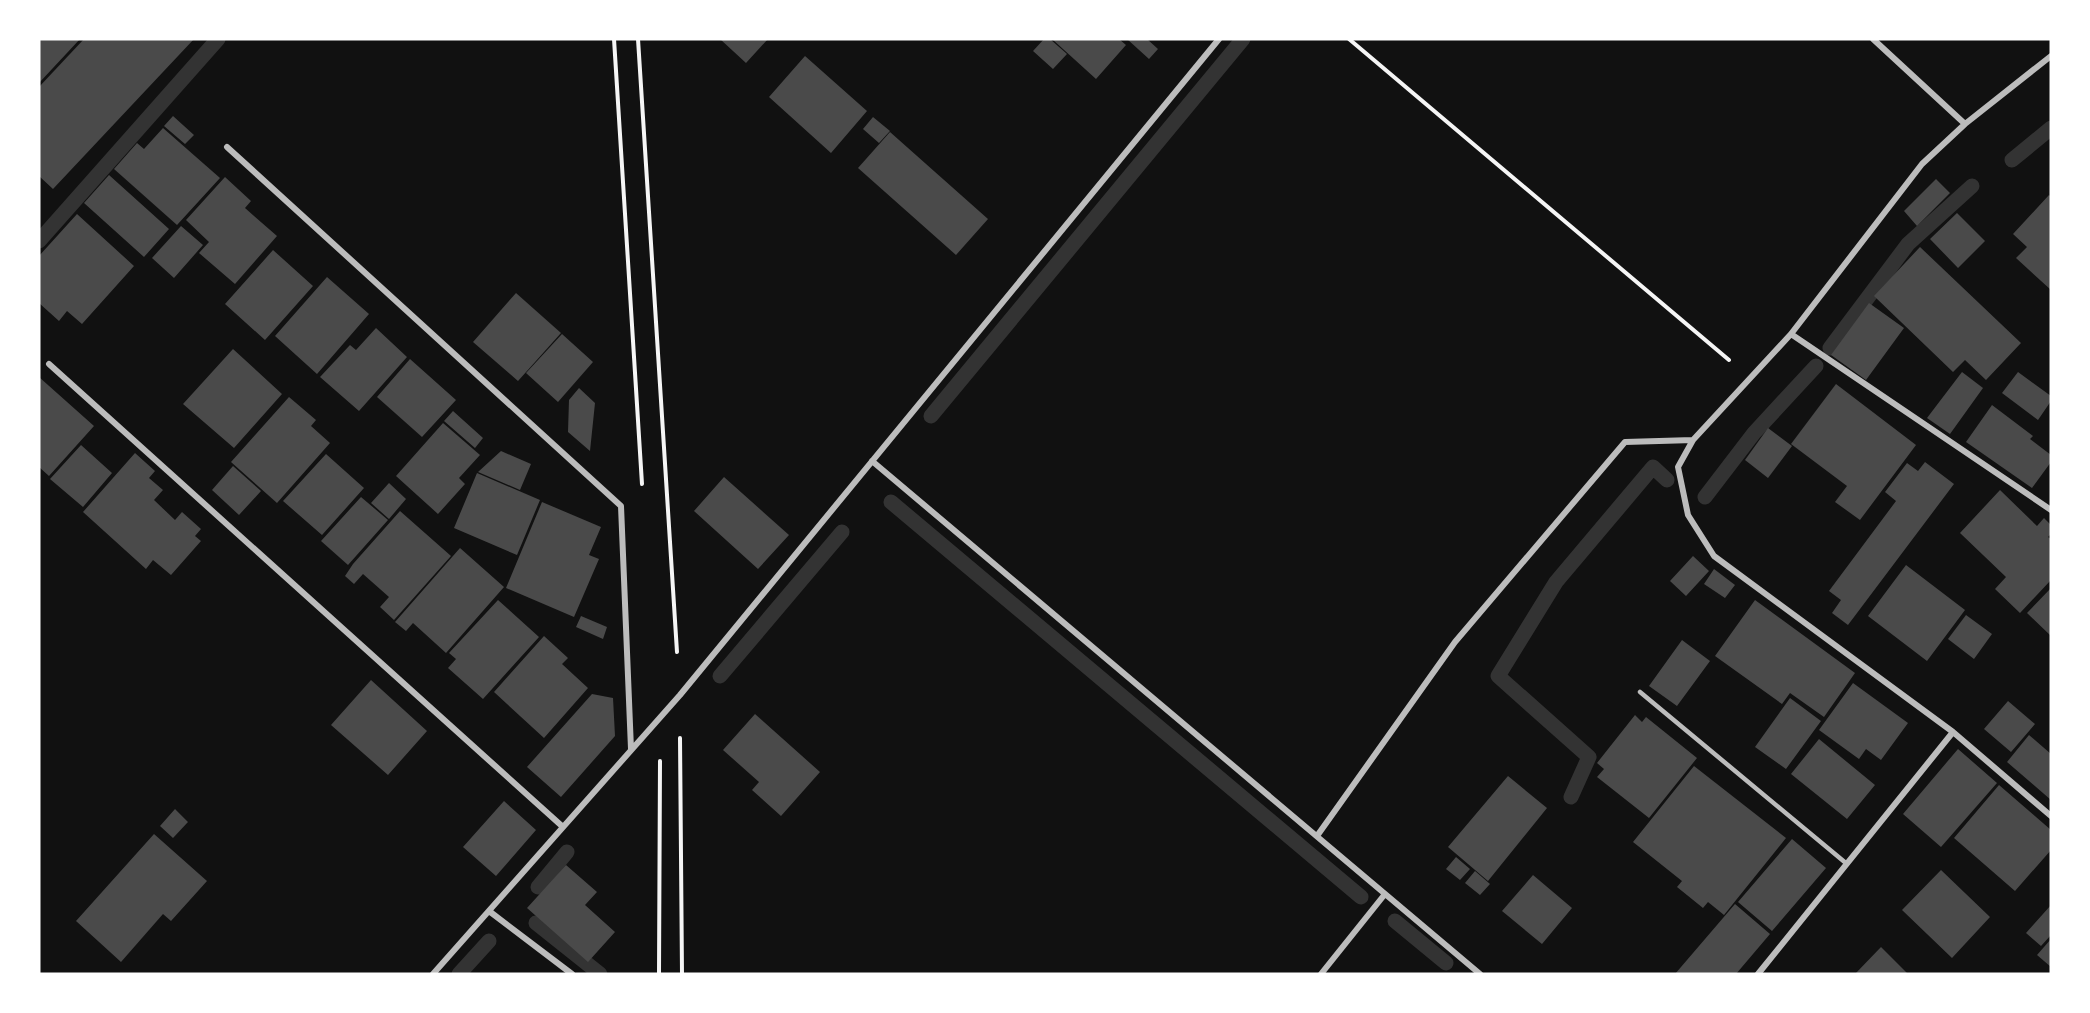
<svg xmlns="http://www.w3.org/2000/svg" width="2090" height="1013" viewBox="0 0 2090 1013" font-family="'Noto Sans',sans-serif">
<rect width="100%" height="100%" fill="#111"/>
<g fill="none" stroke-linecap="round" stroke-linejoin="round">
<path stroke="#333" stroke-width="15" d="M 2012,160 L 2051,128
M 39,241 L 218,39
M 1830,348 L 1908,244 L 1972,186
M 931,416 L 1243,39
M 1705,497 L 1754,433 L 1816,366
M 891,502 L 1361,897
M 720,676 L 842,532
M 1571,797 L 1589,757 L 1498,676 L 1556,582 L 1653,467 L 1667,480
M 538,887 L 567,852
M 1395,921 L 1446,963
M 536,923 L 600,974
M 459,974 L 489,941"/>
</g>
<path fill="#4a4a4a" d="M 39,39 L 80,39 L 39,83 Z
M 84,39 L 194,39 L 53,189 L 39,176 L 39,87 Z
M 720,39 L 768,39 L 746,63 Z
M 1044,39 L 1050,39 L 1067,54 L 1053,69 L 1033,51 Z
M 1052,39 L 1119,39 L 1126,45 L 1096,79 Z
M 1127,39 L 1147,39 L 1158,49 L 1149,59 Z
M 805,56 L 867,111 L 831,153 L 769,97 Z
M 173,116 L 194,135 L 185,144 L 164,126 Z
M 873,117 L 890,131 L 879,143 L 863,129 Z
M 163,128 L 220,178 L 177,225 L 114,169 L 137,143 L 144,149 Z
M 890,132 L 988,219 L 956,255 L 858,168 Z
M 109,175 L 169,229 L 144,257 L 84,203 Z
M 225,177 L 251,201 L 245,208 L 277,236 L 235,284 L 199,253 L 209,242 L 186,220 Z
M 1936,179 L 1950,193 L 1917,226 L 1904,211 Z
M 2049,195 L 2051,197 L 2051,290 L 2016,258 L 2027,247 L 2013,234 Z
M 1957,213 L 1985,241 L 1958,268 L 1930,239 Z
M 77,214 L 134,266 L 82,324 L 67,311 L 59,321 L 39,303 L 39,256 Z
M 181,226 L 203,245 L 174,278 L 152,258 Z
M 1920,247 L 2021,343 L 1986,380 L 1965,360 L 1953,372 L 1874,296 Z
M 273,250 L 313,286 L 265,340 L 225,304 Z
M 327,277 L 369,314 L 317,374 L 275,336 Z
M 516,293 L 561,333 L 518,381 L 473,342 Z
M 1869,303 L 1904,328 L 1866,380 L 1831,355 Z
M 376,328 L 407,357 L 359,411 L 320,377 L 350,345 L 356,350 Z
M 562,334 L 593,362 L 558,402 L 526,373 Z
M 233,349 L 282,394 L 234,448 L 183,404 Z
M 410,359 L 456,400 L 422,437 L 377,397 Z
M 1962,372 L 1983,388 L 1950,434 L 1927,418 Z
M 2018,372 L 2051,396 L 2051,401 L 2038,420 L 2002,393 Z
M 39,377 L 94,426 L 49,476 L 39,467 Z
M 1836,384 L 1916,445 L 1860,520 L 1835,502 L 1847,486 L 1791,444 Z
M 579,388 L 595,403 L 590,451 L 568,432 L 569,400 Z
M 289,397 L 316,420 L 311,426 L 330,443 L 277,503 L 231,462 Z
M 1992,405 L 2033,436 L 2030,439 L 2051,455 L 2051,462 L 2032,488 L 1966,442 Z
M 453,411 L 483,438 L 475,448 L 444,421 Z
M 443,423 L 480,455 L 459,478 L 465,484 L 438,514 L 396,476 Z
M 1768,428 L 1792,446 L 1768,478 L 1745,460 Z
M 81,445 L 112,473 L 83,507 L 50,479 Z
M 501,451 L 531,464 L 520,490 L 478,472 Z
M 135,453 L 155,471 L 149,478 L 163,490 L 154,500 L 175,520 L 182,512 L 201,529 L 195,536 L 201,541 L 171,575 L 153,560 L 146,569 L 83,512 Z
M 326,454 L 364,488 L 322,535 L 283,501 Z
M 1925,462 L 1954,484 L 1848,625 L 1832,613 L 1841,600 L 1829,591 L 1896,501 L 1885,492 L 1907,463 L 1918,471 Z
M 233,466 L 261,491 L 239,515 L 212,490 Z
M 477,473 L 540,500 L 517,555 L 454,528 Z
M 724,477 L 789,535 L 758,569 L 694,511 Z
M 389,483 L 406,499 L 389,519 L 371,503 Z
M 2000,490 L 2037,526 L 2044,518 L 2051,525 L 2051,534 L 2048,537 L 2051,539 L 2051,580 L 2020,613 L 1995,589 L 2006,577 L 1960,533 Z
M 361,497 L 388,520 L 348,565 L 321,541 Z
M 542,502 L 601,527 L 589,555 L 599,559 L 574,617 L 506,588 Z
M 400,511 L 451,556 L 394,620 L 380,607 L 389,597 L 363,574 L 354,584 L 345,576 L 353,564 Z
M 460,548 L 504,587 L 446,653 L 413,623 L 406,631 L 395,622 Z
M 1693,556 L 1709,571 L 1686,596 L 1670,581 Z
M 1906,565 L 1965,610 L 1927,661 L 1868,616 Z
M 1714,569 L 1735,585 L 1725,598 L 1704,584 Z
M 2051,588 L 2051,636 L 2027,613 Z
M 498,600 L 539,637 L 483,699 L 448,668 L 456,659 L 449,653 Z
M 1755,600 L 1855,673 L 1824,717 L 1790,693 L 1782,704 L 1715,656 Z
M 1966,615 L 1992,634 L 1974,659 L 1948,639 Z
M 581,616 L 607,627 L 603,639 L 576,627 Z
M 544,636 L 568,658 L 562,664 L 588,688 L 544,738 L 494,692 Z
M 1682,640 L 1710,661 L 1677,706 L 1649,686 Z
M 371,680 L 427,731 L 388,775 L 331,725 Z
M 1853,683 L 1908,723 L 1881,760 L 1866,749 L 1859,759 L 1819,730 Z
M 592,694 L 613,698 L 615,736 L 561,797 L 527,767 Z
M 1790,698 L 1821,721 L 1786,769 L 1755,747 Z
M 2008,701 L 2035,724 L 2011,752 L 1984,729 Z
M 755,714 L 820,772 L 781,816 L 752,790 L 759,782 L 723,750 Z
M 1635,715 L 1642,722 L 1646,717 L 1697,758 L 1649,818 L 1597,777 L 1604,769 L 1597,763 Z
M 2029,735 L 2051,754 L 2051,800 L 2007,762 Z
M 1819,739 L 1875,785 L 1847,819 L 1791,774 Z
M 1958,749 L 1997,783 L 1941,847 L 1903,814 Z
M 1694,766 L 1786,838 L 1724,915 L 1708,902 L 1703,908 L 1677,887 L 1682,881 L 1633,842 Z
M 1508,776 L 1547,808 L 1488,881 L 1448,847 Z
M 1999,785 L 2051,830 L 2051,850 L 2015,891 L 1954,838 Z
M 504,801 L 536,830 L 496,876 L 463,847 Z
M 175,809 L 188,822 L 173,838 L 160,826 Z
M 154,834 L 207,881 L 171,921 L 163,914 L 121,962 L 76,921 Z
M 1792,839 L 1826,868 L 1772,931 L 1738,902 Z
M 1456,857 L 1470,869 L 1460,880 L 1446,869 Z
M 566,865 L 597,892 L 585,905 L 615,932 L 588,962 L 527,908 Z
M 1941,870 L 1990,917 L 1952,958 L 1902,910 Z
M 1475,871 L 1490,884 L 1480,895 L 1465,883 Z
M 1533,875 L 1572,908 L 1542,944 L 1502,911 Z
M 1735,904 L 1770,934 L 1736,974 L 1675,974 Z
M 2051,905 L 2051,935 L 2041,946 L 2026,933 Z
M 2051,939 L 2051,967 L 2037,955 Z
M 1881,947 L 1908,974 L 1855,974 Z"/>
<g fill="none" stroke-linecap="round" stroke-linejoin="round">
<path stroke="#f5f5f5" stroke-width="4" d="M 614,39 L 642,484
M 638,39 L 677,652
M 1349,39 L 1729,360
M 680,738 L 682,974
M 659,974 L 660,761"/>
<path stroke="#bcbcbc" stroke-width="4.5" d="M 1640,692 L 1847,864"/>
<path stroke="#bcbcbc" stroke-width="6" d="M 1873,39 L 1965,124
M 2051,56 L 1965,124 L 1922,164 L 1791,334 L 1693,440 L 1678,467 L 1688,515 L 1714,556 L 1953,732 L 2051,816
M 227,147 L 621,506 L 631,749
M 1791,334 L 2051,510
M 49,364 L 563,827
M 872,461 L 1480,974
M 1317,836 L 1455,642 L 1625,442 L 1693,440
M 489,911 L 572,974
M 433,974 L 680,695 L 1219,39
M 1321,974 L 1385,894
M 1758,974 L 1953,732"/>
</g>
<rect width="2090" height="1013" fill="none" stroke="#ffffff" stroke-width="81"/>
</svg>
